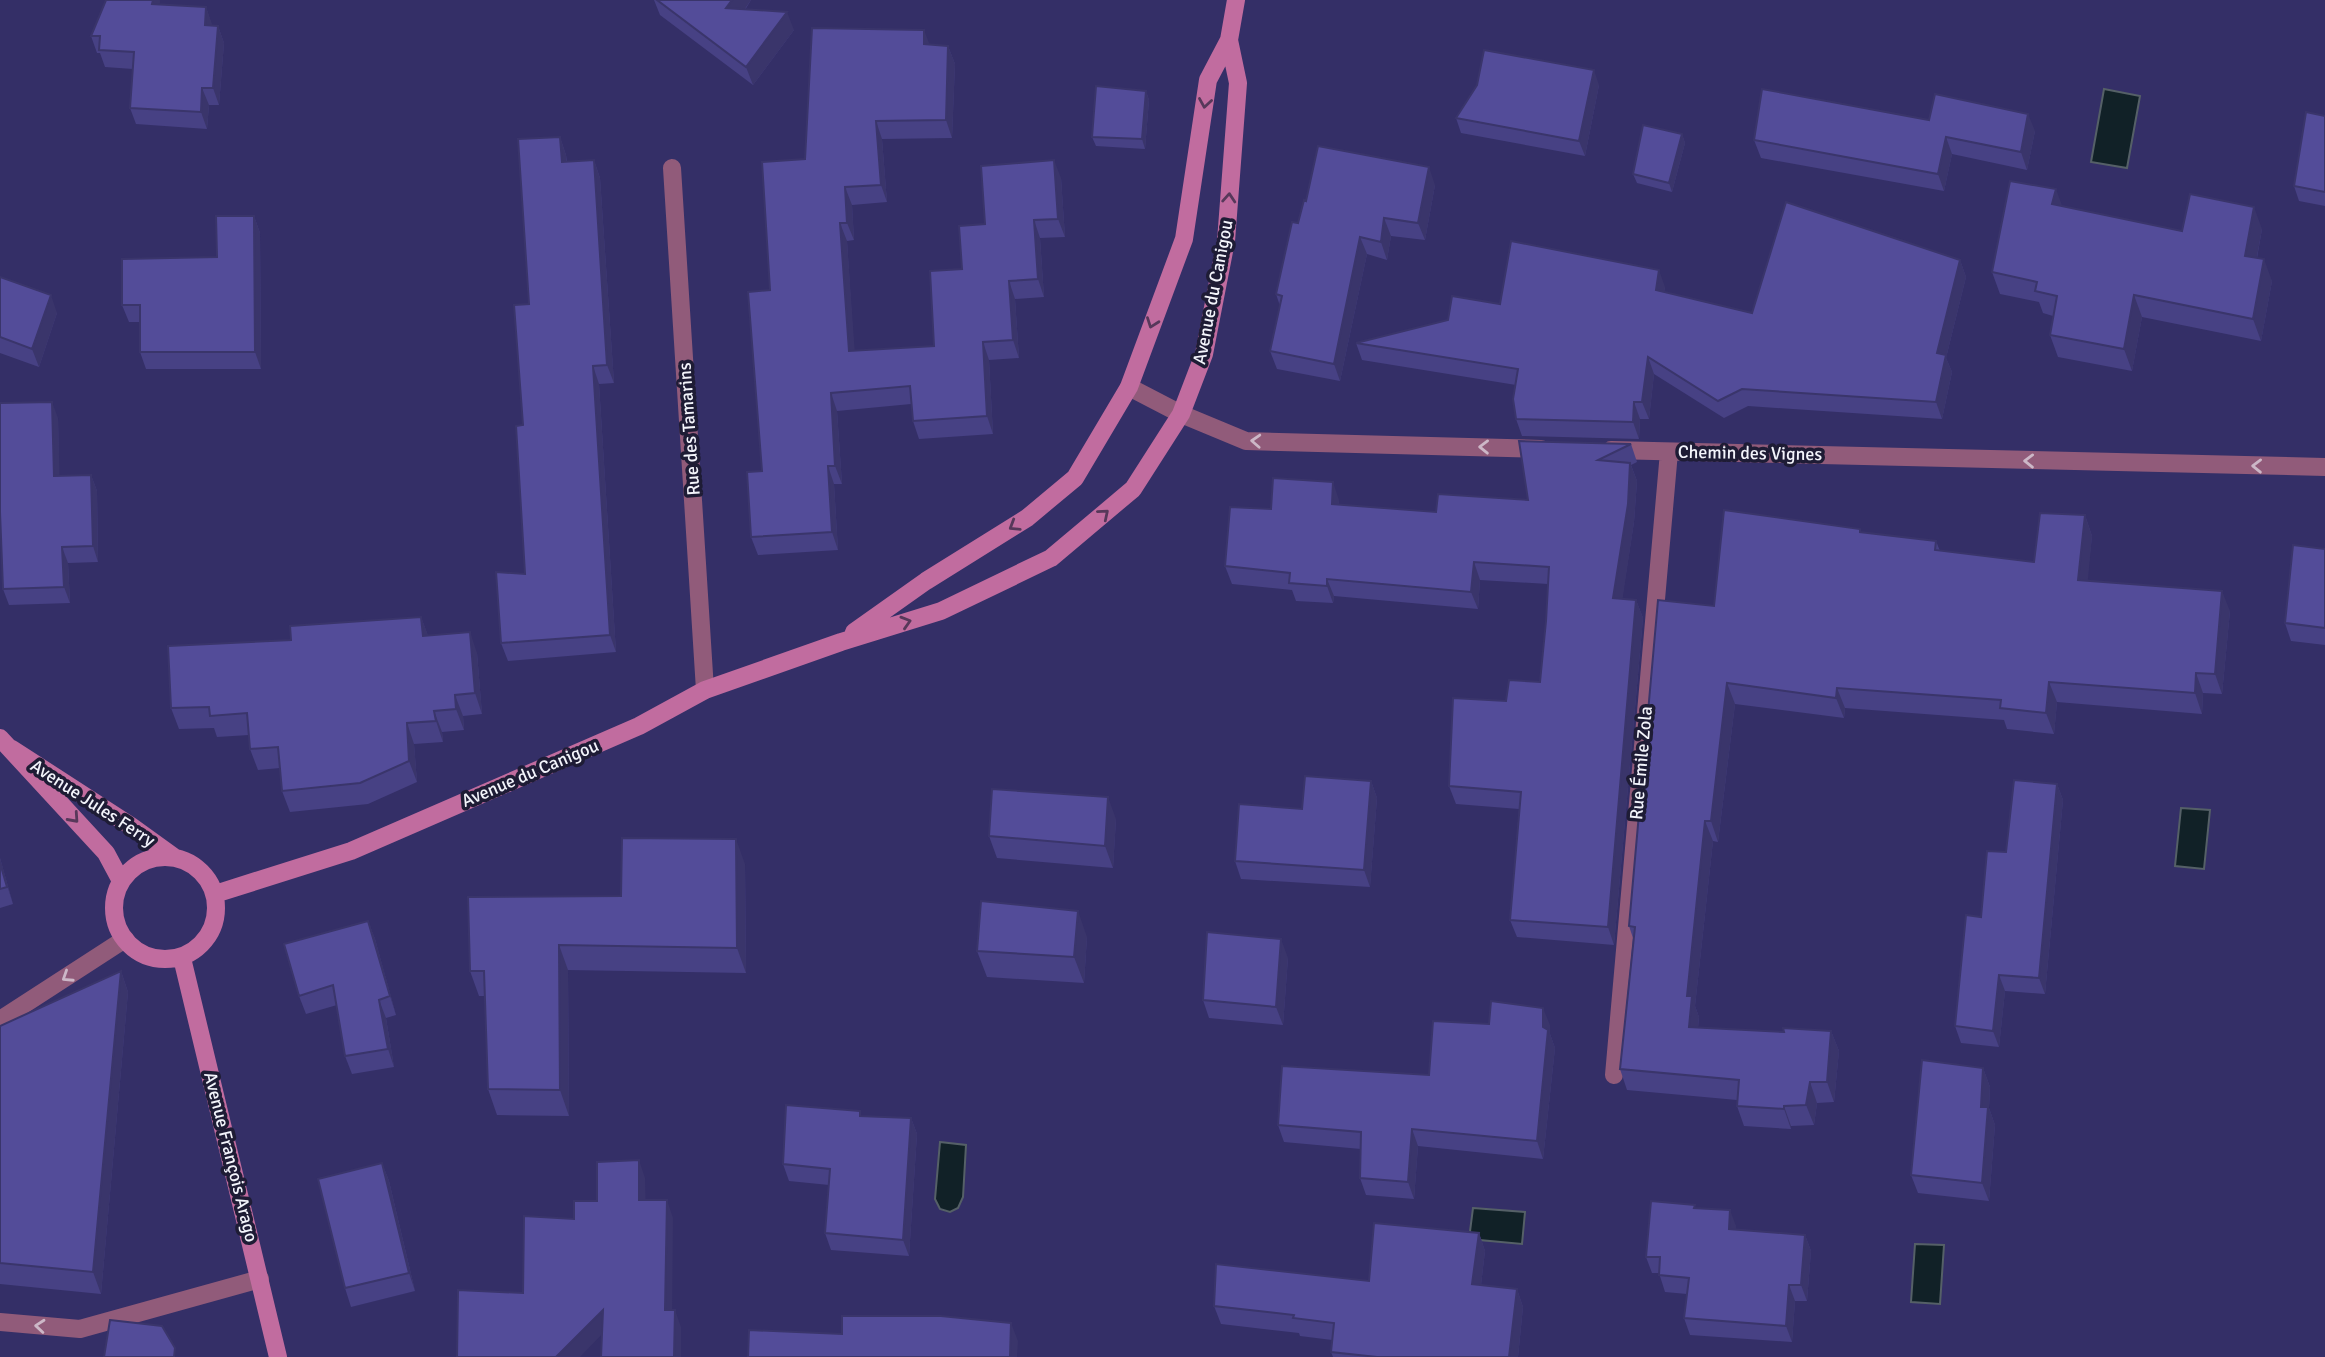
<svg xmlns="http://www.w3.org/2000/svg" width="2325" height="1357" viewBox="0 0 2325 1357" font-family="Signika,sans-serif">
<rect width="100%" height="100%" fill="#342f67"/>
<path fill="#112127" stroke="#556067" stroke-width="2" d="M 2104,89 L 2140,96 L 2127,168 L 2091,162 Z
M 2181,808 L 2210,810 L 2204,869 L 2175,866 Z
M 940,1142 L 966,1145 L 963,1197 L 958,1208 L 950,1212 L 940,1209 L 935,1199 Z
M 1473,1208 L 1525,1212 L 1522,1244 L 1469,1239 Z
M 1915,1244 L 1944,1245 L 1940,1304 L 1911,1302 Z"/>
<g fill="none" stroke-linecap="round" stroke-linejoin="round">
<path stroke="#915b7a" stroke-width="18" d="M 0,1322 L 80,1329 L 260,1279"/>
<path stroke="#915b7a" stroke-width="18" d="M 672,168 L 705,690
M 1129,387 L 1181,414 L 1246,441 L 1541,449
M 1611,450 L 2325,467
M 0,1020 L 125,939
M 1614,1075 L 1669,452"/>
<path stroke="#c16c9f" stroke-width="18" d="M 854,632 L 926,581 L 1027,518 L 1075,478 L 1129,387 L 1184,239 L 1208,80 L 1229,40 L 1236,0
M 0,738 L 106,853 L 121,881
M 12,749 L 131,826 L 174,857
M114 908a51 51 0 1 1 102 0a51 51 0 1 1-102 0Z
M 215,894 L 351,851 L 639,726 L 705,690 L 841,642 L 941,611 L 1051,558 L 1133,489 L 1181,414 L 1204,354 L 1226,241 L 1238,83 L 1229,40
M 182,958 L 278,1357"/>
</g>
<path fill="#474184" d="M 106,0 L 160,0 L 159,4 L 206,7 L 212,26 L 218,26 L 224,43 L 219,105 L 209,105 L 207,129 L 136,124 L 130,108 L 133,69 L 105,67 L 100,53 L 97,53 L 91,36 Z
M 654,0 L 751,0 L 745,10 L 794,30 L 753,85 L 660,15 Z
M 930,45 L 948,46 L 955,64 L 952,138 L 882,139 L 887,202 L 852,205 L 854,240 L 847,241 L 854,351 L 934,346 L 962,269 L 985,224 L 1061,178 L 1065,237 L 1040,238 L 1044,297 L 1015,299 L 1019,358 L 989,360 L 993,434 L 919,439 L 913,421 L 911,404 L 837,411 L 842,484 L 834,484 L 838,550 L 758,555 L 751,537 L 762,471 L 770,290 L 805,159 Z
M 1599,85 L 1585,156 L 1461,133 L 1456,118 Z
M 1146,91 L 1149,100 L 1145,149 L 1096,146 L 1092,137 Z
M 2325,116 L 2325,206 L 2299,201 L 2294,186 Z
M 1929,120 L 2035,131 L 2027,170 L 1952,154 L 1944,191 L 1761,158 L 1754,140 Z
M 1682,134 L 1685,143 L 1672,192 L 1637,183 L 1633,174 Z
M 560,137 L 566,155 L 567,162 L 594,160 L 600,178 L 614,383 L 599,384 L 616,652 L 508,661 L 501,643 L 525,574 L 523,425 Z
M 1435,185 L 1425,240 L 1391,236 L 1387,260 L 1367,254 L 1340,381 L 1277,369 L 1270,351 L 1280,306 L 1276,294 L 1298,223 Z
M 2062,206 L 2182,231 L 2262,229 L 2257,258 L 2272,281 L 2261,341 L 2142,317 L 2132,371 L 2058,357 L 2050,335 L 2053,316 L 2043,313 L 2039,302 L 2000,294 L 1992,272 Z
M 254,216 L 260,233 L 261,369 L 146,369 L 140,352 L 140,322 L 129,322 L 122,305 L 217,257 Z
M 1960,260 L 1966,277 L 1946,358 L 1952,372 L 1942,419 L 1748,406 L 1724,418 L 1654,374 L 1649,419 L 1640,419 L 1639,439 L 1522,436 L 1516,419 L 1516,385 L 1362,360 L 1356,343 L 1448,320 L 1500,304 L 1665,287 L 1664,292 L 1752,313 Z
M 0,277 L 57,313 L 39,367 L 0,353 Z
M 58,418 L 59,476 L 91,475 L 97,491 L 98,562 L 68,563 L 70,603 L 9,605 L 3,589 Z
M 1519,441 L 1631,444 L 1637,462 L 1631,465 L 1637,481 L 1634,522 L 1622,599 L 1636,600 L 1643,618 L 1614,945 L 1517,937 L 1510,920 L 1519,809 L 1456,804 L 1449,786 L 1506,701 L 1540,682 L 1546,621 L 1548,584 L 1480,580 L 1478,609 L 1334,596 L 1333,603 L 1296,601 L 1292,590 L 1232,584 L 1225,566 L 1271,509 L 1339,500 L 1339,505 L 1436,512 L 1528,500 Z
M 2085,515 L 2092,536 L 2087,580 L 2230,611 L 2222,694 L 2203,693 L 2202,714 L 2057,702 L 2054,734 L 2007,729 L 2004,720 L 1845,708 L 1844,718 L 1735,704 L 1718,842 L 1713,841 L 1695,1006 L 1699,1017 L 1698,1028 L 1784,1032 L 1831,1031 L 1839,1051 L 1834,1102 L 1817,1103 L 1814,1125 L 1791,1126 L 1791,1129 L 1744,1126 L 1737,1106 L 1737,1100 L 1627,1090 L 1620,1069 L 1633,938 L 1629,926 L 1714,606 L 1860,529 L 1861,532 L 1936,541 L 1940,551 L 2034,562 Z
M 2325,549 L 2325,645 L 2291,641 L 2285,623 Z
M 421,617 L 428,636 L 477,653 L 482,714 L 463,716 L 464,730 L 442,732 L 443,742 L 414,744 L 417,782 L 368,804 L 290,812 L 282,791 L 280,768 L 258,770 L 250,749 L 249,735 L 217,737 L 214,728 L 179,729 L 171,708 L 291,640 Z
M 1371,781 L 1377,798 L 1370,887 L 1241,879 L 1235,861 L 1302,809 Z
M 2057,784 L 2063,800 L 2045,994 L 2005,991 L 1999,1047 L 1961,1043 L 1955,1026 L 1981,917 L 2006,852 Z
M 1116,819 L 1113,868 L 997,858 L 989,836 Z
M 0,858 L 13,904 L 0,908 Z
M 745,864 L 746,973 L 568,970 L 569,1116 L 497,1115 L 488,1089 L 485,996 L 479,996 L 470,971 Z
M 368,921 L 375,939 L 396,1015 L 386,1018 L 394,1067 L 352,1074 L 345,1056 L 337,1005 L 306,1014 L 299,996 Z
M 1087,937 L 1084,983 L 987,977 L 977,951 Z
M 1288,958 L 1283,1025 L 1209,1018 L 1203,1000 Z
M 121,971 L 128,992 L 101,1294 L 0,1284 L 0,1026 Z
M 1489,1024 L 1550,1025 L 1550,1034 L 1555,1048 L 1543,1159 L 1418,1146 L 1414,1199 L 1366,1195 L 1360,1178 L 1361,1149 L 1284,1142 L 1278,1125 L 1429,1075 Z
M 1983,1068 L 1990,1087 L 1989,1108 L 1995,1125 L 1989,1201 L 1918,1193 L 1911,1175 Z
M 911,1118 L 917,1134 L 909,1256 L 831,1250 L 825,1233 L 829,1185 L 789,1181 L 783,1164 Z
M 382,1163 L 389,1181 L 415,1291 L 351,1307 L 345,1288 Z
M 1696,1208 L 1736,1226 L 1735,1229 L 1805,1235 L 1811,1251 L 1807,1301 L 1795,1301 L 1792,1342 L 1690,1335 L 1684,1318 L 1687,1294 L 1665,1292 L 1659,1273 L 1652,1273 L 1646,1257 Z
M 1479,1233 L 1485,1251 L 1481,1285 L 1517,1289 L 1523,1307 L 1518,1357 L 1333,1357 L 1331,1352 L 1332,1340 L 1300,1336 L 1299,1333 L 1221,1324 L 1214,1306 L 1369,1281 Z"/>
<path fill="#3a356b" d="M 153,0 L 160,0 L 159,21 L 152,4 Z
M 732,0 L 751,0 L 733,26 L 726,8 Z
M 206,7 L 212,24 L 211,42 L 205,25 Z
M 787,12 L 794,30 L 753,85 L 746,67 Z
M 218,26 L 224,43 L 219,105 L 213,88 Z
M 924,30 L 931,48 L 924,44 Z
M 948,46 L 955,64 L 952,138 L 946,120 Z
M 1594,70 L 1599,85 L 1585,156 L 1579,141 Z
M 202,88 L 209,105 L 207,129 L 201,112 Z
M 1146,91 L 1149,100 L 1145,149 L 1142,139 Z
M 2028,114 L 2035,131 L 2027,170 L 2021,152 Z
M 876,121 L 882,139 L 887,202 L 881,185 Z
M 1682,134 L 1685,143 L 1672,192 L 1669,183 Z
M 560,137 L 566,155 L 568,180 L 562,162 Z
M 1946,137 L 1952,154 L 1944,191 L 1938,174 Z
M 594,160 L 600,178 L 614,383 L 607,365 Z
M 1054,160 L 1061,178 L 1065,237 L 1058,219 Z
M 1429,167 L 1435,185 L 1425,240 L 1418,223 Z
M 845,187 L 852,205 L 854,240 L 847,223 Z
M 2056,189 L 2064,211 L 2052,204 Z
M 2254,207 L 2262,229 L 2253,278 L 2245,256 Z
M 254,216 L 260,233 L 261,369 L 255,352 Z
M 1384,218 L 1391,236 L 1387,260 L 1381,242 Z
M 1034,220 L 1040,238 L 1044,297 L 1038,279 Z
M 840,223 L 847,241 L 856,369 L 849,351 Z
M 1360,237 L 1367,254 L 1340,381 L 1334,364 Z
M 2264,259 L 2272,281 L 2261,341 L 2253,319 Z
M 1960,260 L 1966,277 L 1946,358 L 1952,372 L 1942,419 L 1936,402 L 1937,353 Z
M 1659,270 L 1665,287 L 1662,307 L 1656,290 Z
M 1009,281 L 1015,299 L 1019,358 L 1013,340 Z
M 51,295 L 57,313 L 39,367 L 32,349 Z
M 2134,295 L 2142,317 L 2132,371 L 2124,349 Z
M 983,342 L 989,360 L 993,434 L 987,416 Z
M 1648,357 L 1654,374 L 1649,419 L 1642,402 Z
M 593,366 L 599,384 L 616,652 L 610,635 Z
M 831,393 L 837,411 L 842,484 L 835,466 Z
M 52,402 L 58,418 L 60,492 L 54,476 Z
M 1634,402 L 1640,419 L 1639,439 L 1633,422 Z
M 1630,463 L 1637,481 L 1634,522 L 1620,616 L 1613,598 Z
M 828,466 L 834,484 L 838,550 L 832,532 Z
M 91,475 L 97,491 L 98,562 L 93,546 Z
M 1333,482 L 1339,500 L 1338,522 L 1332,504 Z
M 2085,515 L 2092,536 L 2086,600 L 2078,580 Z
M 62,547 L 68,563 L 70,603 L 64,587 Z
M 1474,562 L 1480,580 L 1478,609 L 1471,592 Z
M 1327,579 L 1334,596 L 1333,603 L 1327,586 Z
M 2222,591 L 2230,611 L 2222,694 L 2215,674 Z
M 1636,600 L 1643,618 L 1614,945 L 1608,927 Z
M 421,617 L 429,638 L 423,636 Z
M 470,632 L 477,653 L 482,714 L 475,693 Z
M 2196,673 L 2203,693 L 2202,714 L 2195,693 Z
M 2049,682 L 2057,702 L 2054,734 L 2046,713 Z
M 1727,683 L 1735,704 L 1718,842 L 1711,821 Z
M 1837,688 L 1845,708 L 1844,718 L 1836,698 Z
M 455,695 L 463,716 L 464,730 L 456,709 Z
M 434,711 L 442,732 L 443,742 L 436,721 Z
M 407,723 L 414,744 L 417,782 L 409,761 Z
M 1371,781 L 1377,798 L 1370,887 L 1364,870 Z
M 2057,784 L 2063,800 L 2045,994 L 2039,978 Z
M 1108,797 L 1116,819 L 1113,868 L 1105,846 Z
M 1705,821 L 1713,841 L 1695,1006 L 1699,1017 L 1696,1048 L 1689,1027 L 1687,996 Z
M 736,839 L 745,864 L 746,973 L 737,948 Z
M 0,858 L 13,904 L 0,863 Z
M 1078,911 L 1087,937 L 1084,983 L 1074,957 Z
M 368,921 L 375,939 L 396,1015 L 390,996 Z
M 1281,939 L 1288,958 L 1283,1025 L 1276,1007 Z
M 559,945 L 568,970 L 569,1116 L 560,1090 Z
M 121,971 L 128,992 L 101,1294 L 93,1272 Z
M 1999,975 L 2005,991 L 1999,1047 L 1993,1031 Z
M 379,1000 L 386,1018 L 394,1067 L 388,1049 Z
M 1543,1008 L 1550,1025 L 1550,1034 L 1555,1048 L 1543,1159 L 1537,1141 Z
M 1831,1031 L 1839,1051 L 1834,1102 L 1827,1082 Z
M 1983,1068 L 1990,1087 L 1989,1108 L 1995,1125 L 1989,1201 L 1982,1183 L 1981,1107 Z
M 1810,1082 L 1817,1103 L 1814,1125 L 1806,1105 Z
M 1784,1106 L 1791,1126 L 1791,1129 L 1784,1109 Z
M 911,1118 L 917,1134 L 909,1256 L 903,1240 Z
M 1412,1129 L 1418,1146 L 1414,1199 L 1408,1182 Z
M 639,1160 L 645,1178 L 646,1217 L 639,1200 Z
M 382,1163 L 389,1181 L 415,1291 L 409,1273 Z
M 667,1200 L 673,1218 L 672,1327 L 665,1310 Z
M 1730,1210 L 1736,1226 L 1735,1245 L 1729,1229 Z
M 1479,1233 L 1485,1251 L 1479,1302 L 1472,1284 Z
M 1805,1235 L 1811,1251 L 1807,1301 L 1801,1285 Z
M 1789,1285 L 1795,1301 L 1792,1342 L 1786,1326 Z
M 1517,1289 L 1523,1307 L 1518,1357 L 1509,1357 Z
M 603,1310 L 609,1327 L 580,1357 L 556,1357 Z
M 675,1310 L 681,1327 L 681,1357 L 674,1357 Z
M 1011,1323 L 1018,1341 L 1017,1357 L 1010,1357 Z"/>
<path fill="#534c99" stroke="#3a356b" stroke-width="2" d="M 106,0 L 153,0 L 152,4 L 206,7 L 205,25 L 218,26 L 213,88 L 202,88 L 201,112 L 130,108 L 134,52 L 99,50 L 100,36 L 91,36 Z
M 657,0 L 732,0 L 726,8 L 787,12 L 746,67 Z
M 812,28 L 924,30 L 924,44 L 948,46 L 946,120 L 876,121 L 881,185 L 845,187 L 847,223 L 840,223 L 849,351 L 934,346 L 930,271 L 962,269 L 959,226 L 985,224 L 981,166 L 1054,160 L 1058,219 L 1034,220 L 1038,279 L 1009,281 L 1013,340 L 983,342 L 987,416 L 913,421 L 910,386 L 831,393 L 835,466 L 828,466 L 832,532 L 751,537 L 747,472 L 762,471 L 748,292 L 770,290 L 762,162 L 805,159 Z
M 1484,50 L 1594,70 L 1579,141 L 1456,118 L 1477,85 Z
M 1096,86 L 1146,91 L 1142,139 L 1092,137 Z
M 1762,89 L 1929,120 L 1935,94 L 2028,114 L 2021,152 L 1946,137 L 1938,174 L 1754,140 Z
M 2306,112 L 2325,116 L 2325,192 L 2294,186 Z
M 1643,125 L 1682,134 L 1669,183 L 1633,174 Z
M 560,137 L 562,162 L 594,160 L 607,365 L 593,366 L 610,635 L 501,643 L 496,572 L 525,574 L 516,426 L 523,425 L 514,305 L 529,304 L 518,139 Z
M 1318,146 L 1429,167 L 1418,223 L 1384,218 L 1381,242 L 1360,237 L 1334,364 L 1270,351 L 1282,296 L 1276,294 L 1292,222 L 1298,223 L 1304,200 L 1306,201 Z
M 2010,181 L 2056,189 L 2052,204 L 2182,231 L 2190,194 L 2254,207 L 2245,256 L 2264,259 L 2253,319 L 2134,295 L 2124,349 L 2050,335 L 2057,296 L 2035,291 L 2037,282 L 1992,272 Z
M 1786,202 L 1960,260 L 1937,353 L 1946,355 L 1936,402 L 1742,389 L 1718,401 L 1648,357 L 1642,402 L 1634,402 L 1633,422 L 1516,419 L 1513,399 L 1518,369 L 1356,343 L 1448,320 L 1452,296 L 1500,304 L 1511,241 L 1659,270 L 1656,290 L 1752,313 Z
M 216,216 L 254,216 L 255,352 L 140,352 L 140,305 L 122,305 L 122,259 L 217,257 Z
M 0,277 L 51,295 L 32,349 L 0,337 Z
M 52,402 L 54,476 L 91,475 L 93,546 L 62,547 L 64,587 L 3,589 L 0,512 L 0,403 Z
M 1519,441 L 1631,444 L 1598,460 L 1630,463 L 1628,504 L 1613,598 L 1636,600 L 1608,927 L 1510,920 L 1521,792 L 1449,786 L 1453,698 L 1506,701 L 1509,680 L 1540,682 L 1546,621 L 1549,567 L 1474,562 L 1471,592 L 1327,579 L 1327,586 L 1289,583 L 1290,573 L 1225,566 L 1230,507 L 1271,509 L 1273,478 L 1333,482 L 1332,504 L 1436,512 L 1438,494 L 1528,500 Z
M 1724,510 L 1860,529 L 1860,532 L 1936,541 L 1935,550 L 2034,562 L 2040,513 L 2085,515 L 2078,580 L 2222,591 L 2215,674 L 2196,673 L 2195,693 L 2049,682 L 2046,713 L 2000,708 L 2001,700 L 1837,688 L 1836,698 L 1727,683 L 1711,821 L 1705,821 L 1687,996 L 1692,996 L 1689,1027 L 1784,1032 L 1783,1028 L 1831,1031 L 1827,1082 L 1810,1082 L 1806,1105 L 1784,1106 L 1784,1109 L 1737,1106 L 1739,1080 L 1620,1069 L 1635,927 L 1629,926 L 1658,600 L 1714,606 Z
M 2293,545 L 2325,549 L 2325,628 L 2285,623 Z
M 421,617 L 423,636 L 470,632 L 475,693 L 455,695 L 456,709 L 434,711 L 436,721 L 407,723 L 409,761 L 360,783 L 282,791 L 278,747 L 250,749 L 247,713 L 210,716 L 209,707 L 171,708 L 168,646 L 291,640 L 290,626 Z
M 1305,776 L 1371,781 L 1364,870 L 1235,861 L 1239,804 L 1302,809 Z
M 2014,780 L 2057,784 L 2039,978 L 1999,975 L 1993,1031 L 1955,1026 L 1966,915 L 1981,917 L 1987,851 L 2006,852 Z
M 992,789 L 1108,797 L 1105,846 L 989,836 Z
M 622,838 L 736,839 L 737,948 L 559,945 L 560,1090 L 488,1089 L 484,971 L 470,971 L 468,897 L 621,896 Z
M 0,863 L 7,887 L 0,889 Z
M 981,901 L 1078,911 L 1074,957 L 977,951 Z
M 368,921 L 390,996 L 379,1000 L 388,1049 L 345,1056 L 333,985 L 299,996 L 284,944 Z
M 1207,932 L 1281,939 L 1276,1007 L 1203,1000 Z
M 121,971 L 93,1272 L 0,1263 L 0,1026 Z
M 1491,1001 L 1543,1008 L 1543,1027 L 1548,1030 L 1537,1141 L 1412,1129 L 1408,1182 L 1360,1178 L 1361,1132 L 1278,1125 L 1282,1066 L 1429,1075 L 1433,1021 L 1489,1024 Z
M 1922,1060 L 1983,1068 L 1981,1107 L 1988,1107 L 1982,1183 L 1911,1175 Z
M 786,1105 L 860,1111 L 860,1116 L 911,1118 L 903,1240 L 825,1233 L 830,1169 L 783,1164 Z
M 639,1160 L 639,1200 L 667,1200 L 665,1310 L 675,1310 L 674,1357 L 601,1357 L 603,1310 L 556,1357 L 457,1357 L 458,1290 L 523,1293 L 524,1216 L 574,1219 L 574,1201 L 597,1201 L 597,1162 Z
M 382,1163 L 409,1273 L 345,1288 L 318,1179 Z
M 1651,1201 L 1695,1205 L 1694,1208 L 1730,1210 L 1729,1229 L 1805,1235 L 1801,1285 L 1789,1285 L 1786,1326 L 1684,1318 L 1689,1278 L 1659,1275 L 1660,1257 L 1646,1257 Z
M 1374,1223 L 1479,1233 L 1472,1284 L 1517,1289 L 1509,1357 L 1377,1357 L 1331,1352 L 1334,1323 L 1293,1318 L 1294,1315 L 1214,1306 L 1216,1264 L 1369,1281 Z
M 842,1316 L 941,1316 L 1011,1323 L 1010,1357 L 748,1357 L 749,1330 L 842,1334 Z
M 110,1320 L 162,1326 L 175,1348 L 174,1357 L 104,1357 Z"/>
<defs><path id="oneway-chevron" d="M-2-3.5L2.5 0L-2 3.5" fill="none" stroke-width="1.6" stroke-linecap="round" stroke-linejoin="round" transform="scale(1.75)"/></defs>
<g stroke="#57385a">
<use href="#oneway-chevron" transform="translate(1205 103) rotate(99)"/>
<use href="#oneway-chevron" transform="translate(1229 198) rotate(-86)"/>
<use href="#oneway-chevron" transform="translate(1152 323) rotate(110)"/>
<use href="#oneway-chevron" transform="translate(1104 514) rotate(-40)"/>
<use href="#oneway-chevron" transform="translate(1014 526) rotate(148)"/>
<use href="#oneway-chevron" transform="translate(906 622) rotate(-17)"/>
<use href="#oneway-chevron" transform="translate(74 818) rotate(48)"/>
</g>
<g stroke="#ccb7c7">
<use href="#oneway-chevron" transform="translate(1256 441) rotate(-177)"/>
<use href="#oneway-chevron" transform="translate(1484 447) rotate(-179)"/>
<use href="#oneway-chevron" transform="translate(2029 461) rotate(-179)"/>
<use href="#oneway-chevron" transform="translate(2257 466) rotate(-179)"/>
<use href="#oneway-chevron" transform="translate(67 977) rotate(147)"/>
<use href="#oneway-chevron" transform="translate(40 1326) rotate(-175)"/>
</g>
<g text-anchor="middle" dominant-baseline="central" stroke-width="7" stroke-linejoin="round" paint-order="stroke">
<g font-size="18" fill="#f3f4fb" stroke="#1e1c35">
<text transform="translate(1213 292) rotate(-79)">Avenue du Canigou</text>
<text transform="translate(689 429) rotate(-94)">Rue des Tamarins</text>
<text transform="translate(1750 453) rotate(1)">Chemin des Vignes</text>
<text transform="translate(1641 763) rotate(-85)">Rue Émile Zola</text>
<text transform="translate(530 773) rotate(-23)">Avenue du Canigou</text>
<text transform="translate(93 803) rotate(33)">Avenue Jules Ferry</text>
<text transform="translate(231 1157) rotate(76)">Avenue François Arago</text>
</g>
</g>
</svg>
